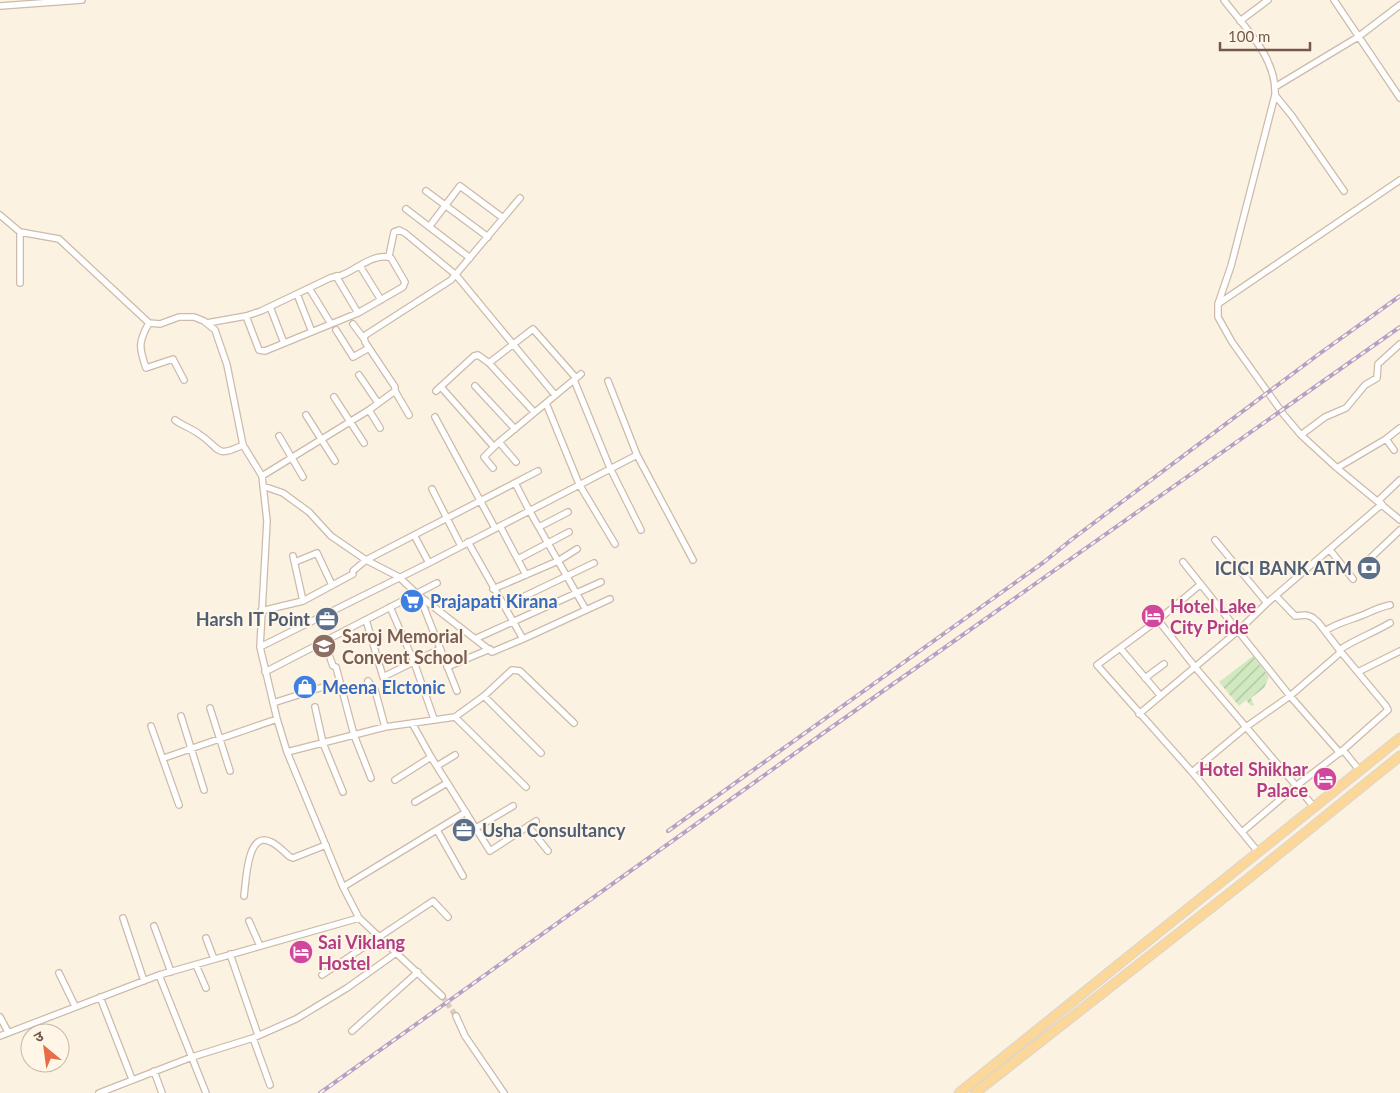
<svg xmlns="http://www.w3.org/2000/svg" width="1400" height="1093" viewBox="0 0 1400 1093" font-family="Lato,'Noto Sans Devanagari',sans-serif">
<defs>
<pattern id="garden-furrows" width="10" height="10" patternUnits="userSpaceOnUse" patternTransform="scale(1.25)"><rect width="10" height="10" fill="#d1e9c1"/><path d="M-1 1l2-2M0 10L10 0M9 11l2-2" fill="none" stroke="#aec09f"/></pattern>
</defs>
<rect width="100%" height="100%" fill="#fcf2e2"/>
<path fill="url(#garden-furrows)" d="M 1253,656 L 1269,677 L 1264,688 L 1251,698 L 1254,705 L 1251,706 L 1246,700 L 1239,706 L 1219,682 Z"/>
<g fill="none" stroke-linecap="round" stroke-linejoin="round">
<path stroke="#daccbc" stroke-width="5.5" stroke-dasharray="5.5 3" stroke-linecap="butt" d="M 442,996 L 456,1016"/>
<g stroke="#cdbaa9" stroke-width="8">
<path id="minor" d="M 1224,0 C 1245,28 1277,58 1275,95 L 1231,266 L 1218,304 L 1218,317 L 1232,342 L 1284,415 L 1301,435 L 1337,468 L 1400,520
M 1334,0 L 1400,98
M 0,6 L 82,0
M 1240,21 L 1268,0
M 1275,87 L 1358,37 L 1400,5
M 1275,95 L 1292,116 L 1344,191
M 426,191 L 488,237
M 406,209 L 470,258
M 0,215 L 20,232 L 59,239 L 149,323 L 160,324 L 179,317 L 194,317 L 204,321 L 215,330 L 227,365 L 243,445 L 262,476 L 267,521 L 260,647 L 277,719 L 287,752 L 343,887 L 359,918 L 442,996
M 429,227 L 460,186 L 503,218
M 389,256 L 394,232 L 399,230 L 405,233 L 456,275 L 555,395
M 360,266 L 381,300
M 336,276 L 358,313
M 20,283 L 20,232
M 309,288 L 331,324
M 297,294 L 312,332
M 1218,304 L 1400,180
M 270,307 L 284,343
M 149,323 C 138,342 139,348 146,368 L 173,359 L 184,380
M 207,323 L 246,316 L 261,311 L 330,278 C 334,277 339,276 342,275 C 357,269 375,252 391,258 L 405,282 L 403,287 L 358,313 L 265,351 L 259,350 L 246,316
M 353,324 L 364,339
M 336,330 L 353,357 L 369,348
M 489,363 L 533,329 L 576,378
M 359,375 L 378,403
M 574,380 L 610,468 L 641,530
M 608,381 L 637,455 L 693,560
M 475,386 L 515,429
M 441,387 L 494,447
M 395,391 L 409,415
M 436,391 L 474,356 L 478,355 L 489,363 L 534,412
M 334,397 L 364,443
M 546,403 L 579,484 L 615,544
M 369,410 L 380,428
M 306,415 L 335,461
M 435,417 L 495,528
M 175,420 C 183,426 191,428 199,434 C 221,448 214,459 243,445
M 1301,435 L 1325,417 L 1346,408 L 1365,385 L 1377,378 L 1378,364 L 1400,344
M 279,436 L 303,477
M 1386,439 L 1394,450
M 499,442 L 516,462
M 493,468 L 484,457 L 499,442 L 581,374
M 1337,468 L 1386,439 L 1400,428
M 262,476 L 369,410 L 395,391 L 395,387 L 365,342 L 364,336 L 451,280 L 520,198
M 515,483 L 529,510 L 586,610
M 263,486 L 283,493 L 309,512 L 331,536 L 366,560 L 399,577 L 417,594 L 492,652 L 523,639
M 432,489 L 461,546
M 1378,501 L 1400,480
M 500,526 L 526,575
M 539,527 L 568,512
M 414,535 L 429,563
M 1215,540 L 1267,603
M 468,542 L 523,639 L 610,599
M 1330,550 L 1353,579
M 293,556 L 303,601
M 518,559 L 569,532
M 295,562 L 317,553 L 332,585
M 1183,562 L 1290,696 L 1340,753
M 1361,567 L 1400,530
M 1201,584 L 1158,620 L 1097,665 L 1192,772 L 1259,853
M 493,589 L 558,561 L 577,549
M 419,595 L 457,691
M 504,606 L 594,563
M 390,607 L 414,662 L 434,719
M 261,611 L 303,601 L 353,574 L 353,571 L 366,560 L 538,471
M 366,620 L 383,677 L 440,649
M 1158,620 L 1195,667 L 1315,808
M 1325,631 C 1337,623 1350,620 1363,615 C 1372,611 1380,607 1390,605
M 477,638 L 601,582
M 326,641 L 330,652 L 329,655 L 333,666 L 336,667 L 354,735 L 371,778
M 260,647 L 429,563 L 637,455
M 1120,648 L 1160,695
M 1339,650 C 1356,639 1373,633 1390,623
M 447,667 L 490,649
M 265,672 L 437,583
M 1358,672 L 1400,651
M 1145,678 L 1164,664
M 368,681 L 375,690 L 385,727
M 484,696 L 541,753
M 273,703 L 323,687
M 315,707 L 323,743 L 343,792
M 210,708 L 230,771
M 1139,714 L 1239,630 L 1267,603 L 1382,504
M 181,716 L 204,790
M 455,717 L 526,787
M 412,723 L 431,757 L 490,851 L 536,821
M 151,726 L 179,805
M 1343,750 L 1360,771
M 287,752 L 385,727 L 455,717 L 484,696 L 512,670 L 520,671 L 574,723
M 164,758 L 277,719
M 437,766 L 455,755
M 1192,772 L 1246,727 L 1290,696 L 1341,652
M 395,780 L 431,757
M 415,802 L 447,783
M 528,826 L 548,851
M 476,828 L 513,806
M 437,830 L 463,876
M 1242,832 L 1296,786 L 1343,750 L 1388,710 L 1386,706 L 1341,652 L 1318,622 L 1312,617 L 1306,615 L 1295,616 L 1276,596
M 343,887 L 466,812
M 244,896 C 246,882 247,829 271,842 C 278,845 284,852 290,857 L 293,858 L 326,845
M 123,918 L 144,981
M 249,921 L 260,946
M 154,926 L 171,972
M 206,938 L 214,959
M 230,954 L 258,1035
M 196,965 L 206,988
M 59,973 L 75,1006
M 159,975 L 206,1093
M 322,975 L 433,901 L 448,917
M 100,997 L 132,1079
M 456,1016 L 465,1036 L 504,1093
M 0,1017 L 8,1032
M 352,1031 L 418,972
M 0,1036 L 159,975 L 359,918
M 253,1038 L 270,1085
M 154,1071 L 162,1093
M 99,1093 L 192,1057 L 253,1038 L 296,1019 L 347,988 L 396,953"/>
</g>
<g stroke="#dbd4d0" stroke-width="11">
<path id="primary" d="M 959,1093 L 1400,738
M 975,1093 L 1249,878 L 1400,756"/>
</g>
<use href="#minor" stroke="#fff" stroke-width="5.5"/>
<use href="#primary" stroke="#fbd89a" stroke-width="9"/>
<g stroke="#b5a1c5" stroke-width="4">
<path id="rail" d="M 668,831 L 1044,562 L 1071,540 L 1319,354 L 1400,296
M 320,1093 L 822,734 L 1400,327"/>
</g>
<use href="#rail" stroke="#fff6e8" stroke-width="2" stroke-dasharray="5.5" stroke-linecap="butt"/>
</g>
<defs>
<g id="bank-disc" transform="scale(1.25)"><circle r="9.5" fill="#5c6f8a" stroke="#fff6e8"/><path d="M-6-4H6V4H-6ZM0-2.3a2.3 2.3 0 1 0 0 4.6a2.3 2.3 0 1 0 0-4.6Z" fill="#fff"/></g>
<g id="supermarket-disc" transform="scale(1.25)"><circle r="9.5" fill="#3f7fe0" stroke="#fff6e8"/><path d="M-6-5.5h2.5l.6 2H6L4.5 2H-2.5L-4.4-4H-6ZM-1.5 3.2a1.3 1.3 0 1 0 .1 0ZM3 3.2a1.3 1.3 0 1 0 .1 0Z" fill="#fff"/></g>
<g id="hotel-disc" transform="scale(1.25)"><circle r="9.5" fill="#d1479c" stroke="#fff6e8"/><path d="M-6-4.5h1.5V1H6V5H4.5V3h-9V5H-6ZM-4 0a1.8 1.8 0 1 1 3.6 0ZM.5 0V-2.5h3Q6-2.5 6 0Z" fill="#fff"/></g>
<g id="office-disc" transform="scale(1.25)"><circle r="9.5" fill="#5c6f8a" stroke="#fff6e8"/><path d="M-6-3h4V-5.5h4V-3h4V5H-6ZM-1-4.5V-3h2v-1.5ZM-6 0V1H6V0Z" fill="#fff"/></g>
<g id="school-disc" transform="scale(1.25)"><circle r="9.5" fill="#8d6e63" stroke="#fff6e8"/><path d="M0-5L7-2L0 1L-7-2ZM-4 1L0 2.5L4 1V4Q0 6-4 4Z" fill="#fff"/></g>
<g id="shop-disc" transform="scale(1.25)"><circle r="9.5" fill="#3f7fe0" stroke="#fff6e8"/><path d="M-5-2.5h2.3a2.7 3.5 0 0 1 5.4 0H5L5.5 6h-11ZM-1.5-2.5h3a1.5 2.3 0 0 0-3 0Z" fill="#fff"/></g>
</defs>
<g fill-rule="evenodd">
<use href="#bank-disc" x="1369" y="568"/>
<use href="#supermarket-disc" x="412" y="601"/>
<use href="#hotel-disc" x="1153" y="616"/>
<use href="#office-disc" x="327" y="619"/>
<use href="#school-disc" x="324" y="646"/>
<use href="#shop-disc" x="305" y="687"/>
<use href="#hotel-disc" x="1325" y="779"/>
<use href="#office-disc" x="464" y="830"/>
<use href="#hotel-disc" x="301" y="952"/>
</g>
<g text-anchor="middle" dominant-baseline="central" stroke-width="4" stroke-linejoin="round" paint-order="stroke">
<g font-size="18" font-weight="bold" fill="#4e5e75" stroke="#fff6e8" text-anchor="end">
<text x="1352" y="568">ICICI BANK ATM</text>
<text x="310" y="619">Harsh IT Point</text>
<text x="482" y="830" text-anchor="start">Usha Consultancy</text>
</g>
<g font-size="18" font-weight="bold" fill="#366cbe" stroke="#fff6e8" text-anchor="start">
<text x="430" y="601">Prajapati Kirana</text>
<text x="322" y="687">Meena Elctonic</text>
</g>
<g font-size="18" font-weight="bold" fill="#b23c85" stroke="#fff6e8" text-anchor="start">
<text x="1170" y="606">Hotel Lake<tspan x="1170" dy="21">City Pride</tspan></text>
<text x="1308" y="769" text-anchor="end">Hotel Shikhar<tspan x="1308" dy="21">Palace</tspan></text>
<text x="318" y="942">Sai Viklang<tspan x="318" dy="21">Hostel</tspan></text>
</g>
<g font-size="18" font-weight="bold" fill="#785e54" stroke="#fff6e8" text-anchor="start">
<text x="342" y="636">Saroj Memorial<tspan x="342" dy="21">Convent School</tspan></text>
</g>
</g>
<g transform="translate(45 1048) rotate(331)"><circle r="24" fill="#fff6e8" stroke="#c7b7a8"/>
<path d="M0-4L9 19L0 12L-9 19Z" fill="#e66d47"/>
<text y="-8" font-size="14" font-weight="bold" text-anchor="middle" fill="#735949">उ</text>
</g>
<path d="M1220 42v8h90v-8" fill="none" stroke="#735949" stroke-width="2.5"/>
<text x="1228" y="42" font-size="15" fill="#735949" stroke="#fff6e8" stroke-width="4" paint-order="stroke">100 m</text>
</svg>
